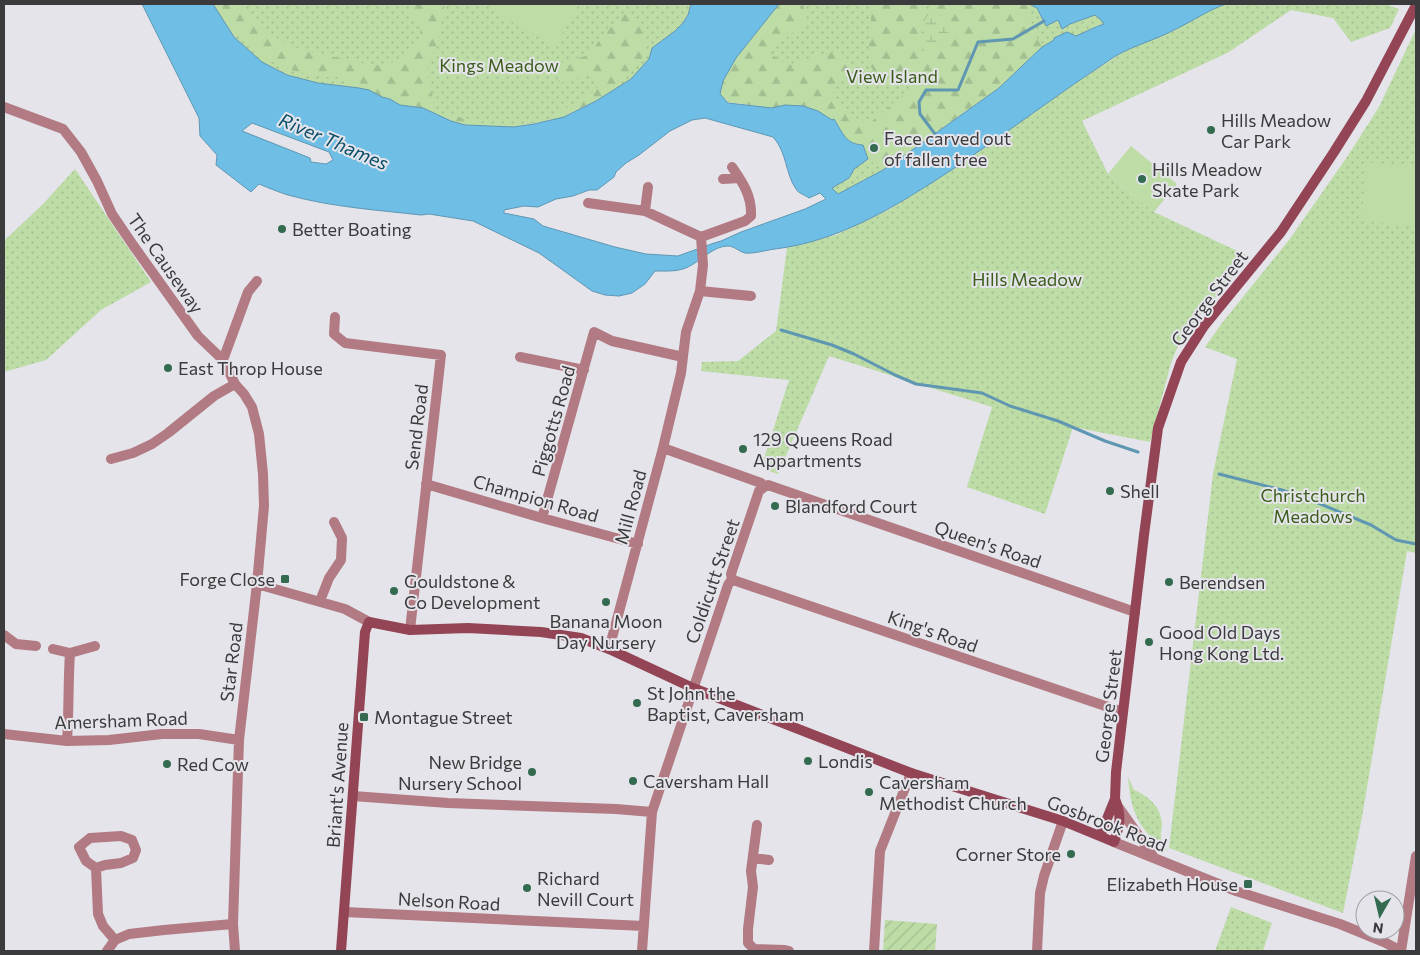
<svg xmlns="http://www.w3.org/2000/svg" width="1420" height="955" viewBox="0 0 1420 955" font-family="Commissioner,sans-serif">
<defs>
<pattern id="grass-dots" width="8" height="8" patternUnits="userSpaceOnUse" patternTransform="scale(1.25)"><rect width="8" height="8" fill="#bddca6"/><path d="M2 2h.1M6 6h.1" fill="none" stroke="#a3be90" stroke-width="1.8" stroke-linecap="round"/></pattern>
<pattern id="forest-firs" width="22" height="20" patternUnits="userSpaceOnUse" patternTransform="scale(1.25)"><rect width="22" height="20" fill="#bddca6"/><path d="M5 1l3.5 6h-7zM16 11l3.5 6h-7z" fill="#a3be90"/></pattern>
<pattern id="wetland-marsh" width="20" height="14" patternUnits="userSpaceOnUse" patternTransform="scale(1.25)"><rect width="20" height="14" fill="#bddca6"/><path d="M1 5h8M5 5V1M11 12h8M15 12V8" fill="none" stroke="#a3be90"/></pattern>
<pattern id="garden-furrows" width="10" height="10" patternUnits="userSpaceOnUse" patternTransform="scale(1.25)"><rect width="10" height="10" fill="#bddca6"/><path d="M-1 1l2-2M0 10L10 0M9 11l2-2" fill="none" stroke="#a3be90"/></pattern>
</defs>
<rect width="100%" height="100%" fill="#e4e4ea"/>
<path fill="url(#grass-dots)" d="M 213,4 L 691,4 L 688,16 L 683,23 L 675,31 L 652,48 L 649,59 L 631,79 L 596,101 L 556,119 L 514,127 L 451,121 L 430,111 L 360,88 L 318,83 L 287,75 L 262,62 L 234,37 Z
M 779,4 L 1029,4 L 1037,8 L 1046,26 L 1058,20 L 1063,28 L 1070,24 L 1095,15 L 1100,19 L 1104,24 L 1096,26 L 1085,33 L 1075,36 L 1054,40 L 1042,47 L 883,170 L 838,194 L 832,188 L 849,178 L 854,169 L 723,81 Z
M 1226,4 L 1385,4 L 1399,9 L 1390,28 L 1351,42 L 1333,18 L 1291,10 L 1229,52 L 1082,121 L 1108,174 L 1154,212 L 1250,257 L 1182,336 L 1171,363 L 1150,442 L 1073,427 L 1045,514 L 967,487 L 992,407 L 829,356 L 778,474 L 761,468 L 789,380 L 701,371 L 702,362 L 738,361 L 776,331 L 787,248 L 836,235 L 886,211 L 916,193 L 977,153 L 1074,84 L 1117,56 L 1141,43 L 1175,30 L 1212,9 Z
M 1416,29 L 1416,553 L 1407,551 L 1362,817 L 1343,913 L 1169,848 L 1213,474 L 1237,359 L 1205,347 L 1222,323 L 1289,240 L 1347,157 L 1379,107 Z
M 75,169 L 151,282 L 101,310 L 46,360 L 4,372 L 4,241 L 43,204 Z
M 1128,777 L 1134,790 C 1150,797 1161,807 1162,825 C 1162,829 1160,833 1161,837 C 1161,841 1166,847 1168,851 C 1138,830 1131,812 1128,777 Z
M 1231,907 L 1272,923 L 1263,951 L 1215,951 Z"/>
<path fill="url(#forest-firs)" d="M 199,4 L 242,4 L 242,7 L 256,23 L 287,45 L 316,53 L 367,64 L 382,65 L 398,61 L 417,45 L 421,29 L 411,19 L 409,4 L 444,4 L 444,11 L 438,41 L 427,71 L 434,104 L 437,111 L 425,119 L 355,90 L 348,80 C 320,76 289,74 265,57 C 257,51 250,42 242,35 L 228,36 Z
M 779,4 L 803,4 L 807,19 L 801,27 L 767,51 L 787,65 L 833,52 L 847,59 L 851,71 L 830,87 L 843,109 L 856,122 L 871,122 L 900,97 L 906,95 L 913,86 L 903,74 L 875,73 L 869,64 L 869,41 L 872,8 L 874,4 L 921,4 L 927,11 L 938,4 L 1029,4 L 1037,8 L 1028,14 C 1033,25 1035,37 1042,47 L 999,88 L 883,170 L 868,159 L 863,145 C 845,144 843,133 834,119 L 832,120 L 818,111 L 785,105 L 772,108 L 728,102 L 720,94 L 723,81 L 736,58 Z
M 624,14 L 640,21 C 643,31 646,41 645,51 C 642,66 611,93 597,100 C 590,105 581,107 573,112 C 566,115 560,120 553,124 L 552,117 L 594,91 L 600,85 L 590,74 L 561,83 L 549,72 L 561,63 L 589,55 L 608,28 Z
M 444,113 C 454,114 462,119 472,121 C 487,125 506,126 521,124 L 521,130 L 464,128 L 440,115 Z"/>
<path fill="url(#wetland-marsh)" d="M 934,14 L 943,16 L 949,21 L 949,30 L 946,43 L 928,56 L 922,54 C 920,41 920,28 927,16 Z"/>
<path fill="url(#garden-furrows)" d="M 885,920 L 937,924 L 935,951 L 883,951 Z"/>
<path fill="#bddca6" d="M 491,4 L 579,4 L 555,46 L 489,9 Z
M 1131,146 L 1177,184 L 1154,212 L 1108,174 Z
M 1367,162 L 1416,167 L 1416,226 L 1361,221 Z"/>
<path fill="#6ebee6" stroke="#5f97b3" fill-rule="evenodd" d="M 142,4 L 213,4 L 234,37 L 262,62 L 287,75 L 318,83 L 359,88 L 369,90 L 382,97 L 390,99 L 400,105 L 423,108 L 451,121 L 465,125 L 514,127 L 534,124 L 564,117 L 596,101 L 631,79 L 649,59 L 652,48 L 675,31 L 683,23 L 688,15 L 691,4 L 779,4 L 736,58 L 723,81 L 720,94 L 728,103 L 772,108 L 785,105 L 803,106 L 818,111 L 832,120 L 834,119 C 843,133 845,144 863,145 L 868,159 L 854,169 L 849,178 L 832,188 L 838,194 L 883,170 L 915,148 L 999,88 L 1042,47 L 1054,40 L 1054,38 L 1067,32 L 1076,36 C 1086,32 1094,27 1104,24 L 1100,19 L 1095,15 L 1070,24 L 1062,29 L 1058,20 L 1046,26 L 1037,8 L 1029,4 L 1226,4 C 1208,10 1193,21 1176,29 C 1156,40 1134,45 1114,57 C 1059,93 1007,133 953,169 C 898,205 841,241 775,249 C 767,250 753,254 745,253 C 740,252 734,246 728,246 C 713,246 701,261 688,267 C 678,272 666,271 655,271 L 645,284 L 632,293 L 619,296 L 605,295 L 592,291 L 539,253 L 473,221 L 429,214 L 421,215 C 377,210 331,207 288,195 C 278,192 269,188 259,184 L 251,192 L 216,165 L 217,155 L 200,136 L 199,118 ZM 705,118 L 773,137 C 787,152 785,173 796,189 C 798,193 805,195 809,198 L 820,193 L 826,199 L 805,209 L 741,232 L 721,241 L 714,243 L 678,256 L 646,254 L 615,247 L 543,226 L 534,219 L 504,213 L 504,210 L 524,206 L 538,207 L 556,199 L 573,196 L 589,190 L 597,190 L 614,177 L 616,172 L 626,163 L 639,155 L 670,131 L 692,120 ZM 252,123 L 329,152 L 333,160 L 326,164 L 311,162 L 310,158 L 242,131 Z"/>
<g fill="none" stroke-linecap="round" stroke-linejoin="round">
<path stroke="#5f97b3" stroke-width="3" d="M 935,134 L 920,114 L 919,102 L 926,90 L 958,90 L 978,42 L 1013,39 L 1044,21
M 781,330 L 832,345 L 854,354 L 895,375 L 916,384 L 982,393 L 1010,406 L 1058,421 L 1105,441 L 1138,452
M 1219,474 L 1282,490 L 1318,503 L 1371,525 L 1396,540 L 1416,544"/>
<path stroke="#b27a83" stroke-width="10" d="M 4,107 L 63,129 L 81,152 L 97,181 L 112,214 L 133,245 L 198,336 L 223,360 L 235,384 L 244,394 L 252,407 L 259,434 L 263,474 L 264,506 L 257,584 L 239,740 L 233,924 L 235,951
M 723,179 L 739,178
M 588,203 L 645,211 L 701,237 L 703,265 L 700,291 L 686,332 L 681,373 L 663,448 L 609,649
M 645,211 L 648,187
M 701,237 L 745,221 L 751,216 C 752,196 743,183 732,167
M 700,291 L 751,296
M 335,317 L 334,334 L 345,343 L 441,355 L 410,630
M 520,357 L 584,370
M 223,360 L 248,292 L 257,281
M 663,448 L 761,483 L 764,487 L 768,485 L 1135,612
M 111,459 L 133,453 L 152,444 L 168,433 L 214,396 L 235,384
M 426,484 L 542,518 L 638,544
M 542,518 L 594,332 L 612,341 L 683,357
M 732,579 L 736,581 L 1123,712
M 257,584 L 345,609 L 369,622
M 320,601 L 329,578 L 341,560 L 342,538 L 334,522
M 4,635 L 16,644 L 36,646
M 53,649 L 70,653
M 4,734 L 67,741 L 109,740 L 162,734 L 199,734 L 239,740
M 67,741 C 69,712 68,682 70,653 L 95,646
M 353,796 L 448,803 L 616,809 L 652,812
M 757,825 L 751,871 L 753,887 L 748,929 L 748,943 L 754,949 L 785,950 L 789,951
M 753,858 L 769,860
M 96,868 L 105,865 L 121,863 L 133,858 L 136,850 L 132,840 L 121,836 L 90,838 L 79,847 L 86,861 L 96,868 L 98,914 L 103,926 L 115,940
M 344,912 L 644,926
M 107,951 L 115,940 L 129,934 L 164,930 L 233,924
M 642,951 L 652,812 L 728,585 L 732,579 L 731,574 L 759,491 L 764,487
M 874,951 L 880,851 L 911,773
M 1037,951 L 1040,893 L 1044,876 L 1063,821
M 1401,951 L 1416,856"/>
<path stroke="#b27a83" stroke-width="10" d="M 1119,808 L 1153,856
M 1114,842 L 1236,891 L 1340,924 L 1384,942 L 1401,951"/>
<path stroke="#934555" stroke-width="10" d="M 1100,836 L 1115,799 L 1116,772 L 1144,535 L 1158,428 L 1181,362 L 1204,326 L 1281,232 L 1334,152 L 1366,101 L 1416,5
M 341,951 L 365,632 L 369,622 L 410,630 L 468,628 L 541,632 L 581,638 L 609,649 L 693,688 L 911,773 L 1063,821 L 1114,842 C 1120,825 1122,816 1115,799"/>
</g>
<g fill="#346a50" stroke="#e4e4ea" stroke-width="2">
<circle cx="1211" cy="130" r="5"/>
<circle cx="874" cy="148" r="5"/>
<circle cx="1142" cy="179" r="5"/>
<circle cx="282" cy="229" r="5"/>
<circle cx="168" cy="368" r="5"/>
<circle cx="743" cy="449" r="5"/>
<circle cx="1110" cy="491" r="5"/>
<circle cx="775" cy="506" r="5"/>
<rect x="280" y="574" width="10" height="10" rx="2.5"/>
<circle cx="1169" cy="582" r="5"/>
<circle cx="394" cy="591" r="5"/>
<circle cx="606" cy="602" r="5"/>
<circle cx="1149" cy="642" r="5"/>
<circle cx="637" cy="703" r="5"/>
<rect x="359" y="712" width="10" height="10" rx="2.5"/>
<circle cx="808" cy="761" r="5"/>
<circle cx="167" cy="764" r="5"/>
<circle cx="532" cy="772" r="5"/>
<circle cx="633" cy="781" r="5"/>
<circle cx="869" cy="792" r="5"/>
<circle cx="1071" cy="854" r="5"/>
<rect x="1243" y="879" width="10" height="10" rx="2.5"/>
<circle cx="527" cy="888" r="5"/>
</g>
<g text-anchor="middle" dominant-baseline="central" stroke-width="4" stroke-linejoin="round" paint-order="stroke">
<g font-size="18" fill="#3c5d1a" stroke="#e4e4ea">
<text x="499" y="65">Kings Meadow</text>
<text x="892" y="76">View Island</text>
<text x="1027" y="279">Hills Meadow</text>
<text x="1313" y="495">Christchurch<tspan x="1313" dy="21">Meadows</tspan></text>
</g>
<g font-size="18" fill="#3b3b3d" stroke="#e4e4ea" text-anchor="start">
<text x="1221" y="120">Hills Meadow<tspan x="1221" dy="21">Car Park</tspan></text>
<text x="884" y="138">Face carved out<tspan x="884" dy="21">of fallen tree</tspan></text>
<text x="1152" y="169">Hills Meadow<tspan x="1152" dy="21">Skate Park</tspan></text>
<text x="292" y="229">Better Boating</text>
<text x="178" y="368">East Throp House</text>
<text x="753" y="439">129 Queens Road<tspan x="753" dy="21">Appartments</tspan></text>
<text x="1120" y="491">Shell</text>
<text x="785" y="506">Blandford Court</text>
<text x="275" y="579" text-anchor="end">Forge Close</text>
<text x="404" y="581">Gouldstone &amp;<tspan x="404" dy="21">Co Development</tspan></text>
<text x="1179" y="582">Berendsen</text>
<text x="606" y="621" text-anchor="middle">Banana Moon<tspan x="606" dy="21">Day Nursery</tspan></text>
<text x="1159" y="632">Good Old Days<tspan x="1159" dy="21">Hong Kong Ltd.</tspan></text>
<text x="647" y="693">St John the<tspan x="647" dy="21">Baptist, Caversham</tspan></text>
<text x="374" y="717">Montague Street</text>
<text x="818" y="761">Londis</text>
<text x="522" y="762" text-anchor="end">New Bridge<tspan x="522" dy="21">Nursery School</tspan></text>
<text x="177" y="764">Red Cow</text>
<text x="643" y="781">Caversham Hall</text>
<text x="879" y="782">Caversham<tspan x="879" dy="21">Methodist Church</tspan></text>
<text x="1061" y="854" text-anchor="end">Corner Store</text>
<text x="537" y="878">Richard<tspan x="537" dy="21">Nevill Court</tspan></text>
<text x="1238" y="884" text-anchor="end">Elizabeth House</text>
</g>
<g font-size="18" fill="#3b3b3d" stroke="#e4e4ea">
<text transform="translate(166 263) rotate(55)">The Causeway</text>
<text transform="translate(1209 298) rotate(-53)">George Street</text>
<text transform="translate(553 421) rotate(-74)">Piggotts Road</text>
<text transform="translate(416 427) rotate(-83)">Send Road</text>
<text transform="translate(536 498) rotate(16)">Champion Road</text>
<text transform="translate(630 507) rotate(-75)">Mill Road</text>
<text transform="translate(988 544) rotate(19)">Queen's Road</text>
<text transform="translate(712 581) rotate(-71)">Coldicutt Street</text>
<text transform="translate(933 631) rotate(19)">King's Road</text>
<text transform="translate(231 662) rotate(-83)">Star Road</text>
<text transform="translate(1108 706) rotate(-83)">George Street</text>
<text transform="translate(121 720) rotate(-2)">Amersham Road</text>
<text transform="translate(337 785) rotate(-86)">Briant's Avenue</text>
<text transform="translate(1107 823) rotate(21)">Gosbrook Road</text>
<text transform="translate(449 901) rotate(3)">Nelson Road</text>
</g>
<g font-size="19" font-style="italic" fill="#0b4e69" stroke="#e4e4ea">
<text transform="translate(334 141) rotate(23)">River Thames</text>
</g>
</g>
<rect width="1420" height="955" fill="none" stroke="#3b3b3d" stroke-width="10"/>
<g transform="translate(1380 915) rotate(188)"><circle r="24" fill="#e4e4ea" stroke="#a0a0a5"/>
<path d="M0-4L9 19L0 12L-9 19Z" fill="#346a50"/>
<text y="-8" font-size="14" font-weight="bold" text-anchor="middle" fill="#3b3b3d">N</text>
</g>
</svg>
